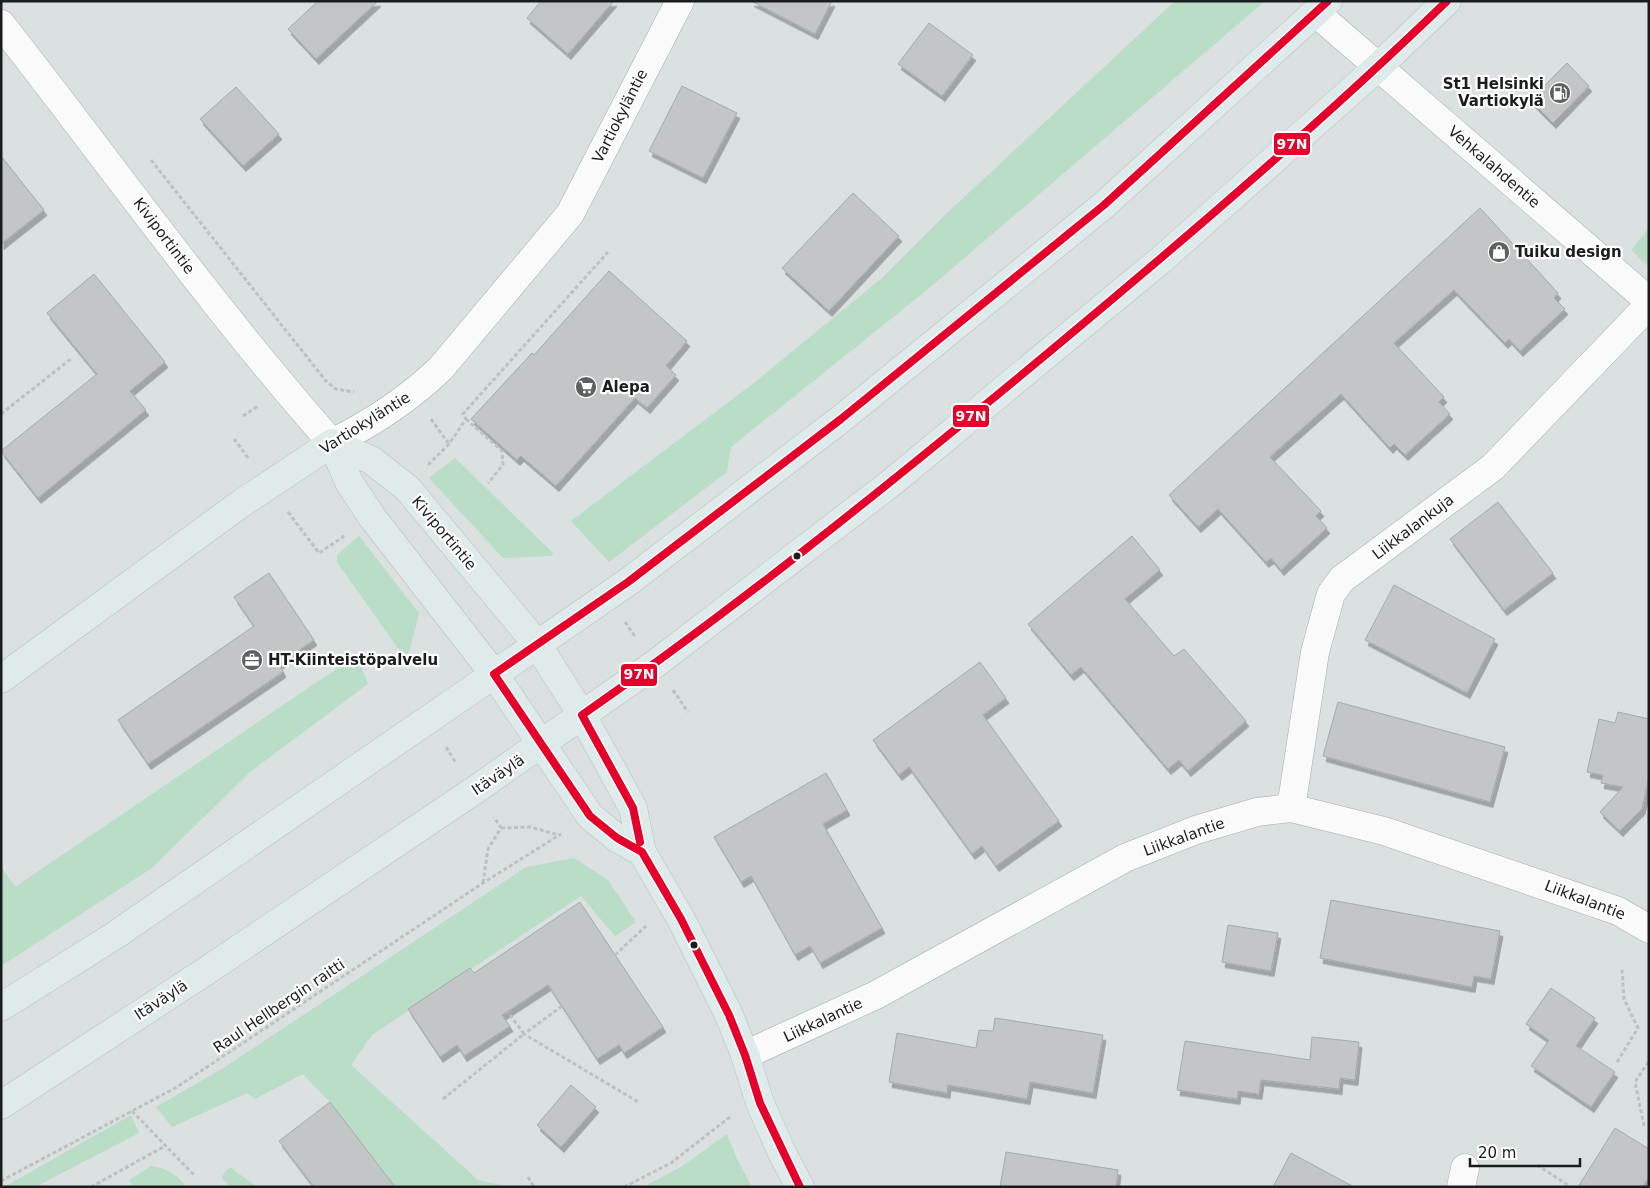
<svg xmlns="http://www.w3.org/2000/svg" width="1650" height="1188" viewBox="0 0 1650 1188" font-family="'DejaVu Sans',sans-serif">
<defs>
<filter id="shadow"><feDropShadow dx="3" dy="5.5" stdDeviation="0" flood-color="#0004"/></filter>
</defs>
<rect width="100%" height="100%" fill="#dbe0e1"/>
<path fill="#b9ddc6" d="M 1175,1 L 1265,1 L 927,290 L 731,447 L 727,472 L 609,562 L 571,521 L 755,382 L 882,278 L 945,215 Z
M 1649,228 L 1649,267 L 1631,250 Z
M 455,458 L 553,553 L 552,556 L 503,558 L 429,478 Z
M 359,536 L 419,613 L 407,661 L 337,562 L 337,555 Z
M 357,655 L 368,684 L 250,772 L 152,868 L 1,966 L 1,867 L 15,887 Z
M 574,858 L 608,880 L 636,922 L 615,936 L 581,896 L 372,1035 L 351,1065 L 478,1180 L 508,1187 L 395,1187 L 330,1102 L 303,1074 L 255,1099 L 247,1093 L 172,1127 L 156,1107 L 225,1067 L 526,867 Z
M 131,1115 L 139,1133 L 35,1187 L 4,1187 Z
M 727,1134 L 737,1159 L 752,1187 L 643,1187 L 681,1167 Z
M 151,1166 C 164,1167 179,1175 186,1187 L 134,1187 L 129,1180 Z
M 230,1167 L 257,1187 L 230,1187 L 222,1178 L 224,1173 Z"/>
<path fill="#c2c6c7" stroke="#a6aaab" filter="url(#shadow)" d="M 318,1 L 378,1 L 316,59 L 288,29 Z
M 541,1 L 614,1 L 568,54 L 527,18 Z
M 751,1 L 832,1 L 815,34 Z
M 929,23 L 973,55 L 942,96 L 898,64 Z
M 1567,63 L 1589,86 L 1553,123 L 1530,100 Z
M 682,86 L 737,113 L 703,178 L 649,151 Z
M 236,87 L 279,134 L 243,166 L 200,119 Z
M 1,156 L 44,210 L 1,244 Z
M 853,193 L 899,236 L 829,311 L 782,268 Z
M 1480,208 L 1558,293 L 1554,298 L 1565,309 L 1520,351 L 1509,339 L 1505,343 L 1454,290 L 1394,343 L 1444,397 L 1439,402 L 1450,414 L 1405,455 L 1394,444 L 1390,448 L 1341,394 L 1270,457 L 1321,511 L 1316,516 L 1327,528 L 1281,570 L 1271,558 L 1266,562 L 1218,509 L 1198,527 L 1169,495 Z
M 609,271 L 687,341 L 666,366 L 676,375 L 647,408 L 635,398 L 556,486 L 521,456 L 517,460 L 471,419 L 532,353 L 534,355 Z
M 94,274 L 165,362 L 130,391 L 146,410 L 38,498 L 1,451 L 97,374 L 47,313 Z
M 1498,502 L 1553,573 L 1504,610 L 1450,539 Z
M 1132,536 L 1160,570 L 1125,599 L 1174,656 L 1184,649 L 1246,721 L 1188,771 L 1179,760 L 1168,769 L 1081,667 L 1071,675 L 1028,624 Z
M 269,573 L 314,640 L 279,664 L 283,672 L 148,764 L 118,720 L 254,626 L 234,597 Z
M 1394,585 L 1495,639 L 1467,693 L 1365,640 Z
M 980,662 L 1006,698 L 983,715 L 1059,821 L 996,866 L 982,846 L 972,854 L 909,767 L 899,775 L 873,740 Z
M 1338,702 L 1505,747 L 1490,802 L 1323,756 Z
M 1618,712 L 1649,719 L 1649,777 L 1642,809 L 1620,831 L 1600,812 L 1623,787 L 1601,783 L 1603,775 L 1587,772 L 1599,719 L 1615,723 Z
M 826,773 L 847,810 L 823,824 L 882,928 L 820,963 L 810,946 L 795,955 L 751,876 L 741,882 L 714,837 Z
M 1331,900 L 1500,931 L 1491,979 L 1474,976 L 1472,987 L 1320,958 Z
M 580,902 L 663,1027 L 624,1053 L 619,1045 L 597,1059 L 548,985 L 502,1015 L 510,1026 L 464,1056 L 457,1045 L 440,1057 L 408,1009 L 470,968 L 474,973 Z
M 1228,925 L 1278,933 L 1271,971 L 1222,962 Z
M 1551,988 L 1595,1018 L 1576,1046 L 1615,1072 L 1591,1107 L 1531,1066 L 1549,1040 L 1526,1024 Z
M 995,1018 L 1103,1035 L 1093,1093 L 1030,1082 L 1027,1099 L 948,1085 L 947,1093 L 889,1082 L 897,1033 L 976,1048 L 979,1030 L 993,1031 Z
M 1312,1037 L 1359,1042 L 1355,1080 L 1340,1078 L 1339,1089 L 1261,1080 L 1259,1094 L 1238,1091 L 1237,1099 L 1177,1090 L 1185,1041 L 1310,1060 Z
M 571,1085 L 596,1107 L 561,1147 L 537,1125 Z
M 330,1102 L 395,1187 L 314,1187 L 279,1141 Z
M 1615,1128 L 1649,1149 L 1649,1177 L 1642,1187 L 1578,1187 Z
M 1006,1152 L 1118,1170 L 1116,1187 L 1000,1187 Z
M 1291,1153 L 1354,1187 L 1273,1187 Z"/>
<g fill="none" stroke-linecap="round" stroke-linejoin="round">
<g stroke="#a8acad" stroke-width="29">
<path id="minor" d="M 1316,13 L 1649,301
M 1,24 C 111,164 214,310 332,443 C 372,423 409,399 441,368 L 570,214 L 680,1
M 1291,808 L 1315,652 L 1331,594 L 1342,579 L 1493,467 L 1649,305
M 745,1055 L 876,995 L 1125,858 L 1196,830 L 1257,812 L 1291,808 L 1384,831 L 1618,911 L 1649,929
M 1461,1187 L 1465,1168"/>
</g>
<g stroke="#bcbebf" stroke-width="29">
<path id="major" d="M 332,443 L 371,460 L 407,488 L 537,644 L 582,715 L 633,808 L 642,852 L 681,919 L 729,1015 L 745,1055 L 760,1103 L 782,1153 L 800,1187
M 332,443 L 349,482 L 372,517 L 494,674 L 590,816 L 617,838 L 642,852
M 1,679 L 239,505 L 332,443
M 1,1007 L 114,936 L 628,582 L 841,419 L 1104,205 L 1328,1
M 1,1105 L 206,971 L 475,790 L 655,664 L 891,483 L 1162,259 L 1377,68 L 1447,1"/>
</g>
<path stroke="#bec1c1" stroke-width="3" stroke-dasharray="4 2.5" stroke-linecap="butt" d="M 151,160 L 326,381 L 336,389 L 354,392
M 1,414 L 72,358
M 243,416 L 258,406
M 431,419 L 449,444
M 466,419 L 502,451 L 503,465 L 488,483
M 234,439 L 249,459
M 428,465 L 449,444 L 466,419 L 463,414 L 608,252
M 288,512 L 319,553 L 346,535
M 625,622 L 636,638
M 673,690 L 688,712
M 446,747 L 456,763
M 501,828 L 530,827 L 559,835
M 483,883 L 488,849 L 501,828 L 494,817
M 615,955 L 646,926
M 562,1006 L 524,1034 L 640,1103
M 1617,1062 L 1638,1028 L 1624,999 L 1622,969
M 443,1099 L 524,1034 L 508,1012
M 132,1111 L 195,1176
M 1644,1126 L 1635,1082 L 1649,1061
M 1537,1165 L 1571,1187
M 528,1177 L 534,1187
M 1,1181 L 177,1087 L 483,883 L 561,834
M 91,1187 L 165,1146
M 624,1187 L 671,1163 L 730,1117"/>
<use href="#minor" stroke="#fafafa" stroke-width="28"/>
<use href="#major" stroke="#dfeaea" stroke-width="28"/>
<g stroke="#fff" stroke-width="11">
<path id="bus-1" d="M 640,842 L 633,808 L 582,715 C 733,610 877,494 1019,377 C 1165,256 1310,133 1447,1
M 800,1187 L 760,1103 L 745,1055 L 729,1015 L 681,919 L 642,852 L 617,838 L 590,816 L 494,674 L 628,582 L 841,419 L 1104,205 L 1328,1"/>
</g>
<use href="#bus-1" stroke="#e4002b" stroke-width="8"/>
</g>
<defs>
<g id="fuel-disc" transform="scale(1.125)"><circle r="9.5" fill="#5e6162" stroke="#fff"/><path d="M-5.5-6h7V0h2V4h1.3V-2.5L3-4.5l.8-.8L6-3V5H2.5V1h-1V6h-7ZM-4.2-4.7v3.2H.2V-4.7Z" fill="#fff"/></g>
<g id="shop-disc" transform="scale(1.125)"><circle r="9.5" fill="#5e6162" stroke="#fff"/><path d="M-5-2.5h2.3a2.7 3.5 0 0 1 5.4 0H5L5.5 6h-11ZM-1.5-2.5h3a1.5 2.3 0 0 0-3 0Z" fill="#fff"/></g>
<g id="supermarket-disc" transform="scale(1.125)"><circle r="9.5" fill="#5e6162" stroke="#fff"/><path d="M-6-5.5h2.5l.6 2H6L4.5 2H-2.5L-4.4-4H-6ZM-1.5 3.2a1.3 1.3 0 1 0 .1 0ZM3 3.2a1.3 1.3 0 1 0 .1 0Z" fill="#fff"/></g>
<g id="office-disc" transform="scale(1.125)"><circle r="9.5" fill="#5e6162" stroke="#fff"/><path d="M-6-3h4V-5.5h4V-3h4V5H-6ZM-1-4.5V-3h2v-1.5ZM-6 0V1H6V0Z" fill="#fff"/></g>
</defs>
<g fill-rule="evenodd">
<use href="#fuel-disc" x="1560" y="93"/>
<use href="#shop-disc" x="1499" y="252"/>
<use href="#supermarket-disc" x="586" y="387"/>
<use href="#office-disc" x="252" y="660"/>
</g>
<g fill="#1a1d1e" stroke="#fff" stroke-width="2">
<circle cx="797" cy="556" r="4.5"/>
<circle cx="694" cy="945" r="4.5"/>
</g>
<g text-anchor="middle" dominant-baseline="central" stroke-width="4.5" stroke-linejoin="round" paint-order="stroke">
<g font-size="15" font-weight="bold" fill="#1a1d1e" stroke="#fff" text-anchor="start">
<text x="1544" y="84" text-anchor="end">St1 Helsinki<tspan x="1544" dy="17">Vartiokylä</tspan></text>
<text x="1515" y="252">Tuiku design</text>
<text x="602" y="387">Alepa</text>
<text x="268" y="660">HT-Kiinteistöpalvelu</text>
</g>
<g font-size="15" fill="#1a1d1e" stroke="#fff">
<text transform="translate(620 116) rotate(-63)">Vartiokyläntie</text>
<text transform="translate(1494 167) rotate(41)">Vehkalahdentie</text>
<text transform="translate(164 236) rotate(53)">Kiviportintie</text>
<text transform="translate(365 423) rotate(-32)">Vartiokyläntie</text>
<text transform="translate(1413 527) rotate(-37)">Liikkalankuja</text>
<text transform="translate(444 533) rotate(50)">Kiviportintie</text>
<text transform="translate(498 775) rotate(-34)">Itäväylä</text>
<text transform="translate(1184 837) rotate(-20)">Liikkalantie</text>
<text transform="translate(1585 900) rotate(21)">Liikkalantie</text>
<text transform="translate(161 1000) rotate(-33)">Itäväylä</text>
<text transform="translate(279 1006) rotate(-34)">Raul Hellbergin raitti</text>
<text transform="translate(823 1020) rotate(-25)">Liikkalantie</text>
</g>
</g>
<g stroke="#fff" stroke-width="2">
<rect x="1273" y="132" width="38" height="24" rx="5" fill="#e4002b"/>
<rect x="952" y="404" width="38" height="24" rx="5" fill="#e4002b"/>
<rect x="620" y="663" width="38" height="24" rx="5" fill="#e4002b"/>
</g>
<g font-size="14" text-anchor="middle" font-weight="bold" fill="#fff">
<text x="1292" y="149">97N</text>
<text x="971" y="421">97N</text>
<text x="639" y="679">97N</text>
</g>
<rect width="1650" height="1188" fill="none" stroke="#1a1d1e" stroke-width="5"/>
<path d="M1470 1158v8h110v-8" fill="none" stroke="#1a1d1e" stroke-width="2.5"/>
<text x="1478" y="1158" font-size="15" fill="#1a1d1e" stroke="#ffffff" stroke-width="4" paint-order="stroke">20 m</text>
</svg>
